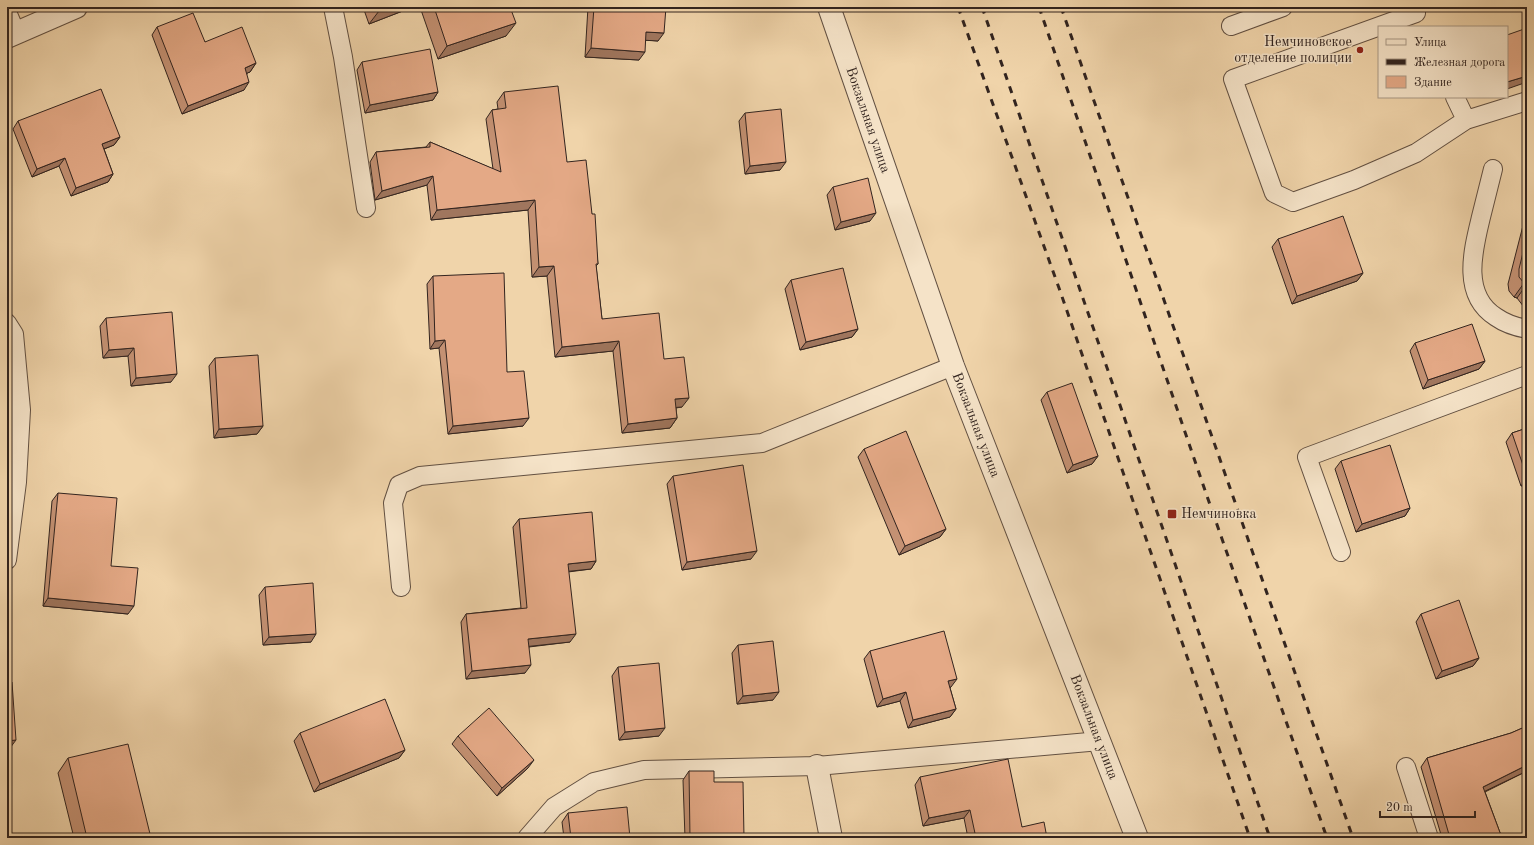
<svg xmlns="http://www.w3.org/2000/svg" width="1534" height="845" viewBox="0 0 1534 845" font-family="'Old Standard TT',serif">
<rect width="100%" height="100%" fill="#f0d4aa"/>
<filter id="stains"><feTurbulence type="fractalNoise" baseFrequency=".005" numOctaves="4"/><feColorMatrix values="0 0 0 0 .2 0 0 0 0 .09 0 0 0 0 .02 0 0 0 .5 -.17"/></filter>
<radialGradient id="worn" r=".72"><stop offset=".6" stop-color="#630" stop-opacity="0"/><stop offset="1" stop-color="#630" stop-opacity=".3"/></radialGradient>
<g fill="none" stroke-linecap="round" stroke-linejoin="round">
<g stroke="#625042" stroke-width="20">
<path id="lane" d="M 333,7 L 343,57 L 366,208
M 7,12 L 16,33
M 1416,13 L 1233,79 L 1274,193 L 1293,202 L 1354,180 L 1416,153 L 1466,120
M 1231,26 L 1283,7
M 1455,97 L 1466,120 L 1527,101
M 1493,169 C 1489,185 1485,201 1481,217 C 1473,250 1461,295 1496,317 C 1506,324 1516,327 1527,329
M 7,323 L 14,334 L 21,410 L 17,482 L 7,560
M 1341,552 L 1307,457 L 1527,375
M 401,587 L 393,503 L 399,485 L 420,476 L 762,443 L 953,366
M 1406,767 L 1429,838
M 527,838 L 554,807 L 594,782 L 644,770 L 817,766 L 1100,741"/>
</g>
<g stroke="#625042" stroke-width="24">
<path id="street" d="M 829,7 L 953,366 L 1137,838
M 7,37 L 76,7
M 817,766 L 831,838"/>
</g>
<use href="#lane" stroke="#f5e3c8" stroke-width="18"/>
<use href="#street" stroke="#f5e3c8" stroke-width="22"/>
<path stroke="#32241f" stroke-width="3" stroke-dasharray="7 7" stroke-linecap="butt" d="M 958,7 L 1059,288 L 1250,838
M 982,7 L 1270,838
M 1039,7 L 1208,499 L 1327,838
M 1061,7 L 1353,838"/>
</g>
<path fill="#c49173" stroke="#32241f" d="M 363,7 L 413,7 L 369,24 Z
M 420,7 L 510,7 L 506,36 L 438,59 Z
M 588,7 L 666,7 L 658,41 L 646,40 L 639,60 L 585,57 Z
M 157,27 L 205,42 L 256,63 L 250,72 L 247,73 L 244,90 L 182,114 L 152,35 Z
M 362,62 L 438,92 L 433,100 L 365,113 L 357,70 Z
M 504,92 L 567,162 L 592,214 L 598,264 L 596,266 L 602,319 L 664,359 L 682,407 L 676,408 L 677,418 L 670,428 L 622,433 L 613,351 L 555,357 L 547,276 L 532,277 L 528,210 L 431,220 L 427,185 L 375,200 L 370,162 L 376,152 L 426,147 L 430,142 L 493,169 L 486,119 L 492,110 L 498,109 L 497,102 Z
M 745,113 L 780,170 L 745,174 L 739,121 Z
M 18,121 L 120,137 L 114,145 L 104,149 L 113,174 L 108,182 L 71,196 L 59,166 L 32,177 L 13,129 Z
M 833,187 L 870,221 L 835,230 L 827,195 Z
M 1527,210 L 1527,311 L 1517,298 L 1514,297 L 1509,291 L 1508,284 Z
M 1278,239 L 1363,273 L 1357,281 L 1292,304 L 1272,247 Z
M 433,276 L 507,372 L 523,426 L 448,434 L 439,348 L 430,349 L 427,284 Z
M 791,280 L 858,329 L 852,337 L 800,350 L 785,289 Z
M 106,318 L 171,382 L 131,386 L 128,356 L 103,358 L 100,326 Z
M 1415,343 L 1485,361 L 1479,369 L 1423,389 L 1410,351 Z
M 215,358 L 263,426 L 257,434 L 214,438 L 209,366 Z
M 1047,392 L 1098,456 L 1092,464 L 1067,473 L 1041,400 Z
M 1527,428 L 1527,484 L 1521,486 L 1506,442 L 1512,433 Z
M 864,449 L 946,529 L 940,537 L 899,555 L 858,457 Z
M 1341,461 L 1410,508 L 1405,516 L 1356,532 L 1335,469 Z
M 673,476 L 751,559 L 682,570 L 667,484 Z
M 58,493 L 111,566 L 128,614 L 43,606 L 52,501 Z
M 519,519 L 596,561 L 591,569 L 568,572 L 570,642 L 529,647 L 525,673 L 466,679 L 461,622 L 466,614 L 521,608 L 513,527 Z
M 265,587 L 311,642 L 263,645 L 259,595 Z
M 1421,614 L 1479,658 L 1473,666 L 1436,679 L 1416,622 Z
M 738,645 L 773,700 L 737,704 L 732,653 Z
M 870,651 L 951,687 L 950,688 L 956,709 L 950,717 L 908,728 L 900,701 L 877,707 L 864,659 Z
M 618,667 L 659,736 L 619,740 L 612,676 Z
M 1527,726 L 1527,771 L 1485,792 L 1502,838 L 1442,838 L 1421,767 L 1427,758 L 1511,733 Z
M 300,733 L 405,750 L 399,758 L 314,792 L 294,741 Z
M 458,736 L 528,768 L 497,796 L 452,744 Z
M 68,758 L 151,838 L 74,838 L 58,773 Z
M 689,771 L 714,782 L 744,838 L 685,838 L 683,780 Z
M 920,777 L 1022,827 L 1047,838 L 968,838 L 964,818 L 923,826 L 915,785 Z
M 568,813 L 630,838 L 564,838 L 562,822 Z"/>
<path fill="#a0765e" stroke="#32241f" d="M 389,7 L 413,7 L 369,24 L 379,11 Z
M 516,23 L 506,36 L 438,59 L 447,46 Z
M 646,32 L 664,33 L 658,41 L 641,40 Z
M 591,48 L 645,52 L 639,60 L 585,57 Z
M 256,63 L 250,72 L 240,76 L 245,68 Z
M 1527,76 L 1527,82 L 1507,89 L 1507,82 Z
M 249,82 L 244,90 L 182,114 L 188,106 Z
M 438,92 L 433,100 L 365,113 L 370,105 Z
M 120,137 L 114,145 L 96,152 L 102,144 Z
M 65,158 L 59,166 L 32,177 L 37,169 Z
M 786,162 L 780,170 L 745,174 L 750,166 Z
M 113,174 L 108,182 L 71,196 L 76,188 Z
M 433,176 L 427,185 L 375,200 L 382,191 Z
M 535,200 L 528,210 L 431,220 L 437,210 Z
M 876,213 L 870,221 L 835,230 L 841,222 Z
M 554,266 L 547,276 L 532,277 L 539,267 Z
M 1363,273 L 1357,281 L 1292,304 L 1297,296 Z
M 1524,283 L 1527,284 L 1517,298 L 1514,297 Z
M 858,329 L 852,337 L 800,350 L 806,342 Z
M 445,340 L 439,348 L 430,349 L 435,341 Z
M 619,341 L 613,351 L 555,357 L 562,347 Z
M 134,348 L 128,356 L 103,358 L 109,350 Z
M 1485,361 L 1479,369 L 1423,389 L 1428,380 Z
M 177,374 L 171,382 L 131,386 L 136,378 Z
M 689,398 L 682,407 L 668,408 L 675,399 Z
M 529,418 L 523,426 L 448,434 L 453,426 Z
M 677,418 L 670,428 L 622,433 L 628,424 Z
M 263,426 L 257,434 L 214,438 L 219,429 Z
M 7,427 L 11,427 L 7,432 Z
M 1098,456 L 1092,464 L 1067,473 L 1073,465 Z
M 1527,478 L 1527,484 L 1521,486 Z
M 1410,508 L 1405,516 L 1356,532 L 1362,524 Z
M 946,529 L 940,537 L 899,555 L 905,546 Z
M 757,551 L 751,559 L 682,570 L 687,562 Z
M 596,561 L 591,569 L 562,572 L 568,564 Z
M 48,598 L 134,606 L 128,614 L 43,606 Z
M 316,634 L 311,642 L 263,645 L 269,637 Z
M 576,634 L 570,642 L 523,647 L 528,639 Z
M 1479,658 L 1473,666 L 1436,679 L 1442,671 Z
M 531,665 L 525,673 L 466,679 L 472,671 Z
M 957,679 L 951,687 L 943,690 L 948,681 Z
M 779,692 L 773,700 L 737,704 L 743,696 Z
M 906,692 L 900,701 L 877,707 L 883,699 Z
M 956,709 L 950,717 L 908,728 L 913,720 Z
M 665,728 L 659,736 L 619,740 L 625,732 Z
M 16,740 L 10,748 L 7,749 L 7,741 Z
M 405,750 L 399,758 L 314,792 L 320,784 Z
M 534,760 L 528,768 L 497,796 L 502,788 Z
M 1527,765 L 1527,771 L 1477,795 L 1483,787 Z
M 970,810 L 964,818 L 923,826 L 929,818 Z"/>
<path fill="#e4a986" stroke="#32241f" d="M 377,7 L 389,7 L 379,11 Z
M 434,7 L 510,7 L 516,23 L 447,46 Z
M 594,7 L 666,7 L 664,33 L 646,32 L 645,52 L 591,48 Z
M 193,13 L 205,42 L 242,27 L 256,63 L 245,68 L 249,82 L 188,106 L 157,27 Z
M 1527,28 L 1527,76 L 1507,82 L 1507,35 Z
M 430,49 L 438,92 L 370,105 L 362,62 Z
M 558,86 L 567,162 L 586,160 L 592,214 L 595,214 L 598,264 L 596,264 L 602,319 L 659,313 L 664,359 L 684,357 L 689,398 L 675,399 L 677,418 L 628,424 L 619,341 L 562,347 L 554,266 L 539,267 L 535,200 L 437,210 L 433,176 L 382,191 L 376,152 L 430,147 L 430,142 L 501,172 L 492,110 L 506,108 L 504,92 Z
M 101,89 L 120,137 L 102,144 L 113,174 L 76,188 L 65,158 L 37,169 L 18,121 Z
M 781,109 L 786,162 L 750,166 L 745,113 Z
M 868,178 L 876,213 L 841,222 L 833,187 Z
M 1343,216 L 1363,273 L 1297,296 L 1278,239 Z
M 1527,236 L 1527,283 L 1524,283 L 1519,277 L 1519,269 Z
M 843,268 L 858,329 L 806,342 L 791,280 Z
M 504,273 L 507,372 L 524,371 L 529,418 L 453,426 L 445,340 L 435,341 L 433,276 Z
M 172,312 L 177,374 L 136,378 L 134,348 L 109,350 L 106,318 Z
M 1472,324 L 1485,361 L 1428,380 L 1415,343 Z
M 258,355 L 263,426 L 219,429 L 215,358 Z
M 1072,383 L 1098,456 L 1073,465 L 1047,392 Z
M 7,403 L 11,427 L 7,427 Z
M 1527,428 L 1527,477 L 1512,433 Z
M 906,431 L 946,529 L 905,546 L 864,449 Z
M 1390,445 L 1410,508 L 1362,524 L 1341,461 Z
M 743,465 L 757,551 L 687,562 L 673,476 Z
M 58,493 L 117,498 L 111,566 L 138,568 L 134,606 L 48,598 Z
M 592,512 L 596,561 L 568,564 L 576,634 L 528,639 L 531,665 L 472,671 L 466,614 L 527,608 L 519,519 Z
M 313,583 L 316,634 L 269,637 L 265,587 Z
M 1459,600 L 1479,658 L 1442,671 L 1421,614 Z
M 944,631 L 957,679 L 948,681 L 956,709 L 913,720 L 906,692 L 883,699 L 870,651 Z
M 773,641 L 779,692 L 743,696 L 738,645 Z
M 659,663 L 665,728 L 625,732 L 618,667 Z
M 7,682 L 12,682 L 16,740 L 7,741 Z
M 385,699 L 405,750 L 320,784 L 300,733 Z
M 489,708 L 534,760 L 502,788 L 458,736 Z
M 1527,726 L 1527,765 L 1483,787 L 1502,838 L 1450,838 L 1427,758 L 1511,733 Z
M 128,744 L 151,838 L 87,838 L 68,758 Z
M 1008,759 L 1022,827 L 1044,822 L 1047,838 L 976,838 L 970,810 L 929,818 L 920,777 Z
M 689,771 L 714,771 L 714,782 L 743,782 L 744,838 L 690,838 Z
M 627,807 L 630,838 L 571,838 L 568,813 Z
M 1527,833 L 1527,838 L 1509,838 Z"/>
<g fill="#8f2418" stroke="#f5e3c8" stroke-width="1.5">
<circle cx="1360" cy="50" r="4"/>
<rect x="1167" y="509" width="10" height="10" rx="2"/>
</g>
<g text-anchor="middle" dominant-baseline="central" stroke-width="3" stroke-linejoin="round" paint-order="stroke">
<g font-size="14" fill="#32241f" stroke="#f5e3c8" text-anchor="end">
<text x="1352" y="42">Немчиновское<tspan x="1352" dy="16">отделение полиции</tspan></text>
<text x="1181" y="514" text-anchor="start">Немчиновка</text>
</g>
<g font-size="14" fill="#32241f" stroke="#f5e3c8">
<text transform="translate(868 120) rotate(71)">Вокзальная улица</text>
<text transform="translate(976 425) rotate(69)">Вокзальная улица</text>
<text transform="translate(1094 727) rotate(69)">Вокзальная улица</text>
</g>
</g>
<rect width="1534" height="845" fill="none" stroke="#f0d4aa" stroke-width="24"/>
<rect x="8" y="8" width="1518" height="829" fill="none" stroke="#32241f" stroke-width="2"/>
<rect x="12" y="12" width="1510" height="821" fill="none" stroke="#32241f"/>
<rect x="1378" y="26" width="130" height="72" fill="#f5e3c8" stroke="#a79784"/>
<rect x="1386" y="39" width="20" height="6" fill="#f5e3c8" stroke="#a79784"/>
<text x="1414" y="46" font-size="12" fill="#32241f">Улица</text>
<rect x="1386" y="59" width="20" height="6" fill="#32241f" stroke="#a79784"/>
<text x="1414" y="66" font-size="12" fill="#32241f">Железная дорога</text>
<rect x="1386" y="76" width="20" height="12" fill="#e4a986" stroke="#a79784"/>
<text x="1414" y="86" font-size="12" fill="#32241f">Здание</text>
<path d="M1380 811v6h95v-6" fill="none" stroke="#32241f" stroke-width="2"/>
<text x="1386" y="811" font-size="12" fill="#32241f" stroke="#f5e3c8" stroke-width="3" paint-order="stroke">20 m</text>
<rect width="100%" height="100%" filter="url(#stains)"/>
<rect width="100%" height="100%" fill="url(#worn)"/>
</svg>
